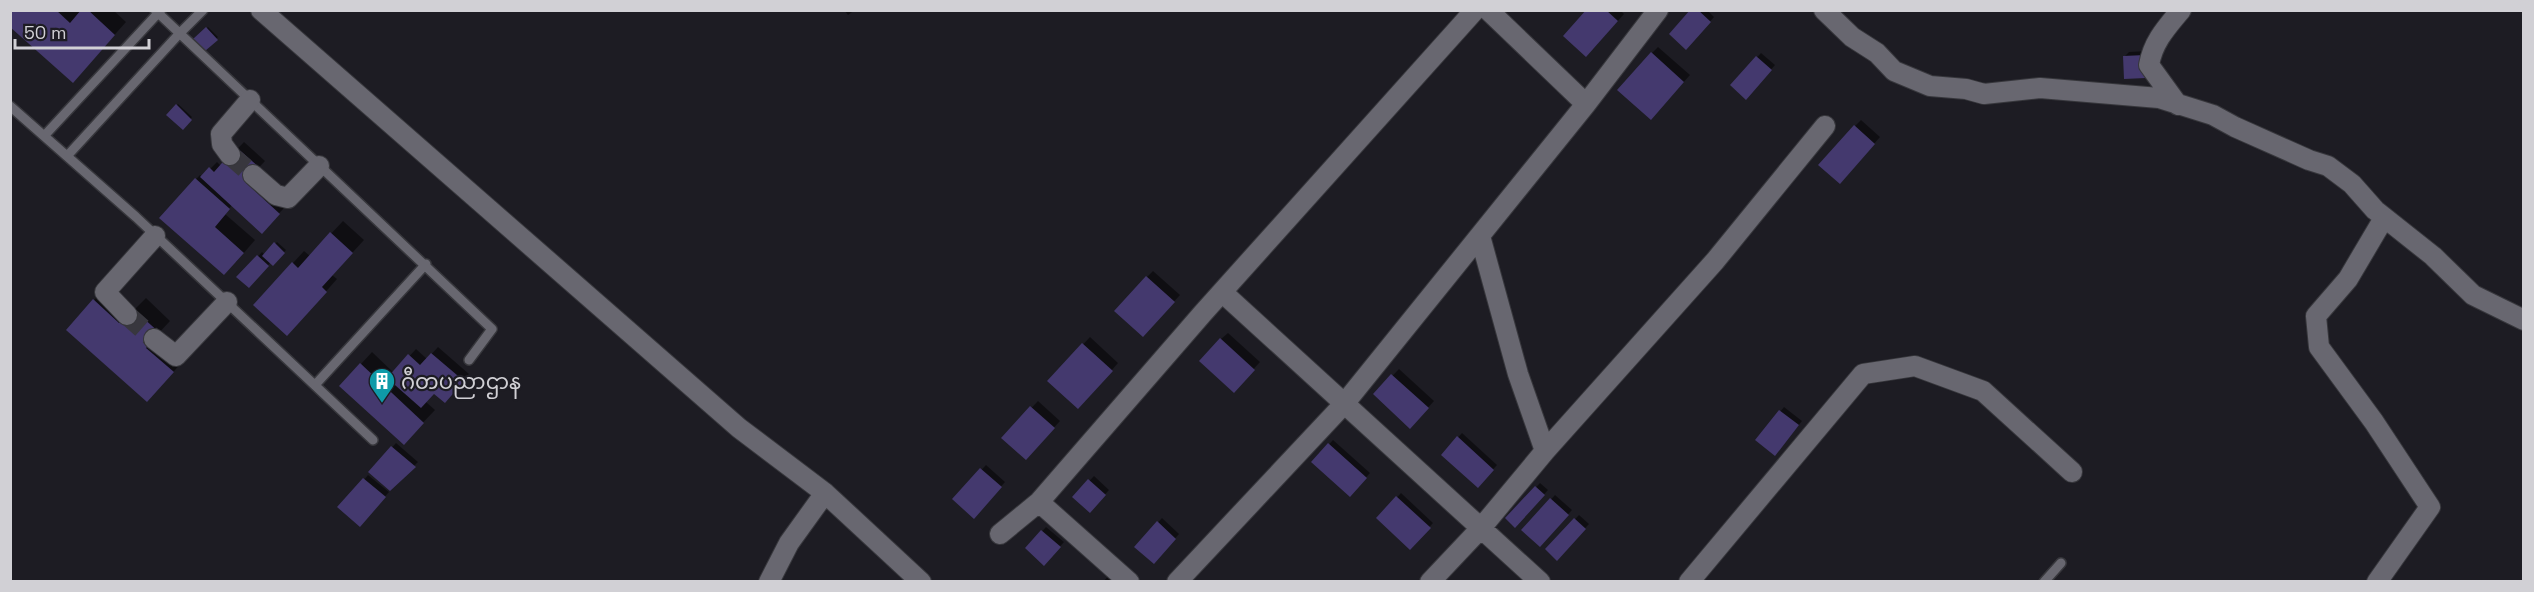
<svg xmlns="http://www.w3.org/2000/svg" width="2534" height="592" viewBox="0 0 2534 592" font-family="'Space Grotesk','Noto Sans Myanmar',sans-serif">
<rect width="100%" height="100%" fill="#1d1c23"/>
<path fill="#0007" d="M 10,10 L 113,10 L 126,22 L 84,69 Z
M 844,10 L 855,10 L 848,15 Z
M 1588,10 L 1620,10 L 1624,14 L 1593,49 Z
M 1692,10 L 1707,10 L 1714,17 L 1690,44 Z
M 208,27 L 218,37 L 205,49 L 195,39 Z
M 1658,47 L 1690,75 L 1657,112 L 1652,53 Z
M 2148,51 L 2149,72 L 2124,57 L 2129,52 Z
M 1761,53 L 1775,65 L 1750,94 L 1732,85 Z
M 178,104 L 192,117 L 183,128 L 168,114 Z
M 1861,120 L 1880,137 L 1846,176 L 1855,126 Z
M 244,142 L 265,161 L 251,176 L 285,207 L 268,225 L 232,205 L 225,214 L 255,240 L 236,262 L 180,196 L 200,175 L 202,177 L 217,162 L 221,166 Z
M 343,221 L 364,240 L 332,275 L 337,279 L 299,322 L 293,263 L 304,251 L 310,256 Z
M 277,242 L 286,250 L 273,264 L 271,262 L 248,286 L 239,277 L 262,252 L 265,255 Z
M 1153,271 L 1180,295 L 1149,329 L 1147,277 Z
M 106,289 L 132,312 L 146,298 L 170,321 L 157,335 L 184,360 L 158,389 L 94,300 Z
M 1228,333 L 1260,362 L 1240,384 L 1221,339 Z
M 1090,337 L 1118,363 L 1085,401 L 1049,381 Z
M 438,347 L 469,374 L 451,394 L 435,392 L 426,402 L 435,410 L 415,431 L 361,364 L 372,352 L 394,373 L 416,349 L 427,359 Z
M 1399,369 L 1434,401 L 1417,420 L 1375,394 Z
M 1038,401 L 1060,421 L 1032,452 L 1003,438 Z
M 1784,407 L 1802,421 L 1779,449 L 1757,440 Z
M 1462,433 L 1497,465 L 1478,486 L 1443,454 Z
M 1333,440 L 1370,473 L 1350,495 L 1313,462 Z
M 396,443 L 418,462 L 390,489 L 370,472 Z
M 986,465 L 1005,482 L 974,517 L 954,499 Z
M 368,475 L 389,492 L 364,520 L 364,480 Z
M 1094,476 L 1109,490 L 1090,511 L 1074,497 Z
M 1540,483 L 1548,490 L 1515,526 L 1507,518 Z
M 1401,493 L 1433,523 L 1410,548 L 1378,518 Z
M 1555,495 L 1572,510 L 1540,545 L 1523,530 Z
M 1579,515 L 1589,524 L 1557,558 L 1547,549 Z
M 1162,518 L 1179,534 L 1154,562 L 1137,546 Z
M 1046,527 L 1064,542 L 1044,564 L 1027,548 Z
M 1110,574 L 1118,582 L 1103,582 Z"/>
<path fill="#44396e" d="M 10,10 L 56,10 L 70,23 L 81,10 L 88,10 L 115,35 L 73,83 L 10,27 Z
M 1586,10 L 1606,10 L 1618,21 L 1586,57 L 1563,36 Z
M 1690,10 L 1698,10 L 1711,22 L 1686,50 L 1669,34 Z
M 206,27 L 218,40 L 205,51 L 193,39 Z
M 1651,52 L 1684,82 L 1651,120 L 1617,90 Z
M 2145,55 L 2146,78 L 2124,79 L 2123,56 Z
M 1756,56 L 1772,70 L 1746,100 L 1730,85 Z
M 176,104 L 192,120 L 183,130 L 166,115 Z
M 1854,125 L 1875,144 L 1840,184 L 1818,165 Z
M 236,147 L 260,168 L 246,183 L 280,214 L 262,234 L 200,177 L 209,167 L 214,172 Z
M 195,178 L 230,209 L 215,227 L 244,253 L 224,275 L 159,218 Z
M 330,232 L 353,253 L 322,287 L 327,292 L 287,336 L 253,305 L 292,262 L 298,268 Z
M 274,242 L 285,253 L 273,266 L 262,256 Z
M 257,255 L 269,266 L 249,288 L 236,277 Z
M 1146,276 L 1175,302 L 1143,337 L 1114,311 Z
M 93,299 L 119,323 L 133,309 L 160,333 L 146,348 L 174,372 L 147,402 L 66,330 Z
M 1220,338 L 1255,370 L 1234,393 L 1199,361 Z
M 1082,343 L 1113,371 L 1078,409 L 1047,381 Z
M 431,353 L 464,381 L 445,403 L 434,394 L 421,408 L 387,378 L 408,354 L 420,365 Z
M 360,363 L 424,423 L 404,445 L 339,386 Z
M 1391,374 L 1429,408 L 1410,429 L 1373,394 Z
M 1030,406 L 1055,428 L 1026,460 L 1001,438 Z
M 1779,410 L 1799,425 L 1775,456 L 1755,440 Z
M 1457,436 L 1494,470 L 1478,488 L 1441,455 Z
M 1328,443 L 1367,478 L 1350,497 L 1311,462 Z
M 391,446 L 416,467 L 390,491 L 368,472 Z
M 980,468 L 1002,487 L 974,519 L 952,499 Z
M 363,478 L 386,497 L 360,527 L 337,507 Z
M 1088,479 L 1106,495 L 1090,513 L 1072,497 Z
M 1535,486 L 1545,495 L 1515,528 L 1505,518 Z
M 1396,496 L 1431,528 L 1410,550 L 1376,518 Z
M 1550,498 L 1569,515 L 1540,547 L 1521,530 Z
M 1574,518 L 1586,529 L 1557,561 L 1545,549 Z
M 1157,521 L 1176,539 L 1154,564 L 1134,547 Z
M 1041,530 L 1061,547 L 1044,566 L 1025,548 Z"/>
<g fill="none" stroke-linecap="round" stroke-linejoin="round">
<path stroke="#38373e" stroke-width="20" stroke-dasharray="20 10" stroke-linecap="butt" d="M 230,155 L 253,175
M 127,315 L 154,339"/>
<g stroke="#37373c" stroke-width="12">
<path id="lane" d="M 155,10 L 492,329 L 469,360
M 10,106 L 136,217 L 373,440
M 45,135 L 161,10
M 68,155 L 179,34 L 203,10
M 315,385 L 426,264
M 2044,582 L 2061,563"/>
</g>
<g stroke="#37373c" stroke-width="22">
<path id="street" d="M 261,10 L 739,428 L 825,493 L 921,582
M 1488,10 L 1586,104
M 1824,10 L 1852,37 L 1877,53 L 1894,71 L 1930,86 L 1966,89 L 1984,94 L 2040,88 L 2159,98 L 2213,115 L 2235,127 L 2309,160 L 2328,166 L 2352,184 L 2375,210 L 2433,256 L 2473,295 L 2524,320
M 2178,105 L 2149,65 C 2153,42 2166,28 2181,10
M 230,155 L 222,144 L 221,134 L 250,100
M 253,175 L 276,195 L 288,198 L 319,166
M 1480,236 L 1518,374 L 1545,451
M 1222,292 L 1540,582
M 127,315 L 105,292 L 155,236
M 154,339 L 176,356 L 227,302
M 1039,502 L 1129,582
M 1000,534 L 1039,502 L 1203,313 L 1475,10
M 769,582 L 789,543 L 825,493
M 1177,582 L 1344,404 L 1586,104 L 1658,10
M 1430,582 L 1481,528 L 1545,451 L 1715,261 L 1825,126
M 1689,582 L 1863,374 L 1915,366 L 1983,391 L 2072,472
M 2377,582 L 2430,507 L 2374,422 L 2319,347 L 2316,316 L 2348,279 L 2384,218"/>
</g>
<use href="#lane" stroke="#686770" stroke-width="9"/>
<use href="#street" stroke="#686770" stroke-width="20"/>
</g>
<defs>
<g id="building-pin" transform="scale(1.35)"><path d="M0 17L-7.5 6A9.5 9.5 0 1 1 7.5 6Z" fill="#0f9aa8" stroke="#1d1c23"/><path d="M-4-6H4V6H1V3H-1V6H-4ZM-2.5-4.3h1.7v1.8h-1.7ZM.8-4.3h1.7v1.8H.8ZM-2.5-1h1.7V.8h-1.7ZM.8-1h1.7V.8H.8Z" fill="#fff"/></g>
</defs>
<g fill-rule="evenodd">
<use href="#building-pin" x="382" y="381"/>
</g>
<g text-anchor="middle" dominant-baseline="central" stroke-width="4.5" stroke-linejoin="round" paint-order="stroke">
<g font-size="21" fill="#d1d0d5" stroke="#1d1c23" text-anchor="start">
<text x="401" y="381">ဂီတပညာဌာန</text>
</g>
</g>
<rect width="2534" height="592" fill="none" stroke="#d1d0d5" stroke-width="24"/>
<path d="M15 39v9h134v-9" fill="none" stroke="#d1d0d5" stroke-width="3"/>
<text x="24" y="39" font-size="18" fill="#d1d0d5" stroke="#1d1c23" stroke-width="4.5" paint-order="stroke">50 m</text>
</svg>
